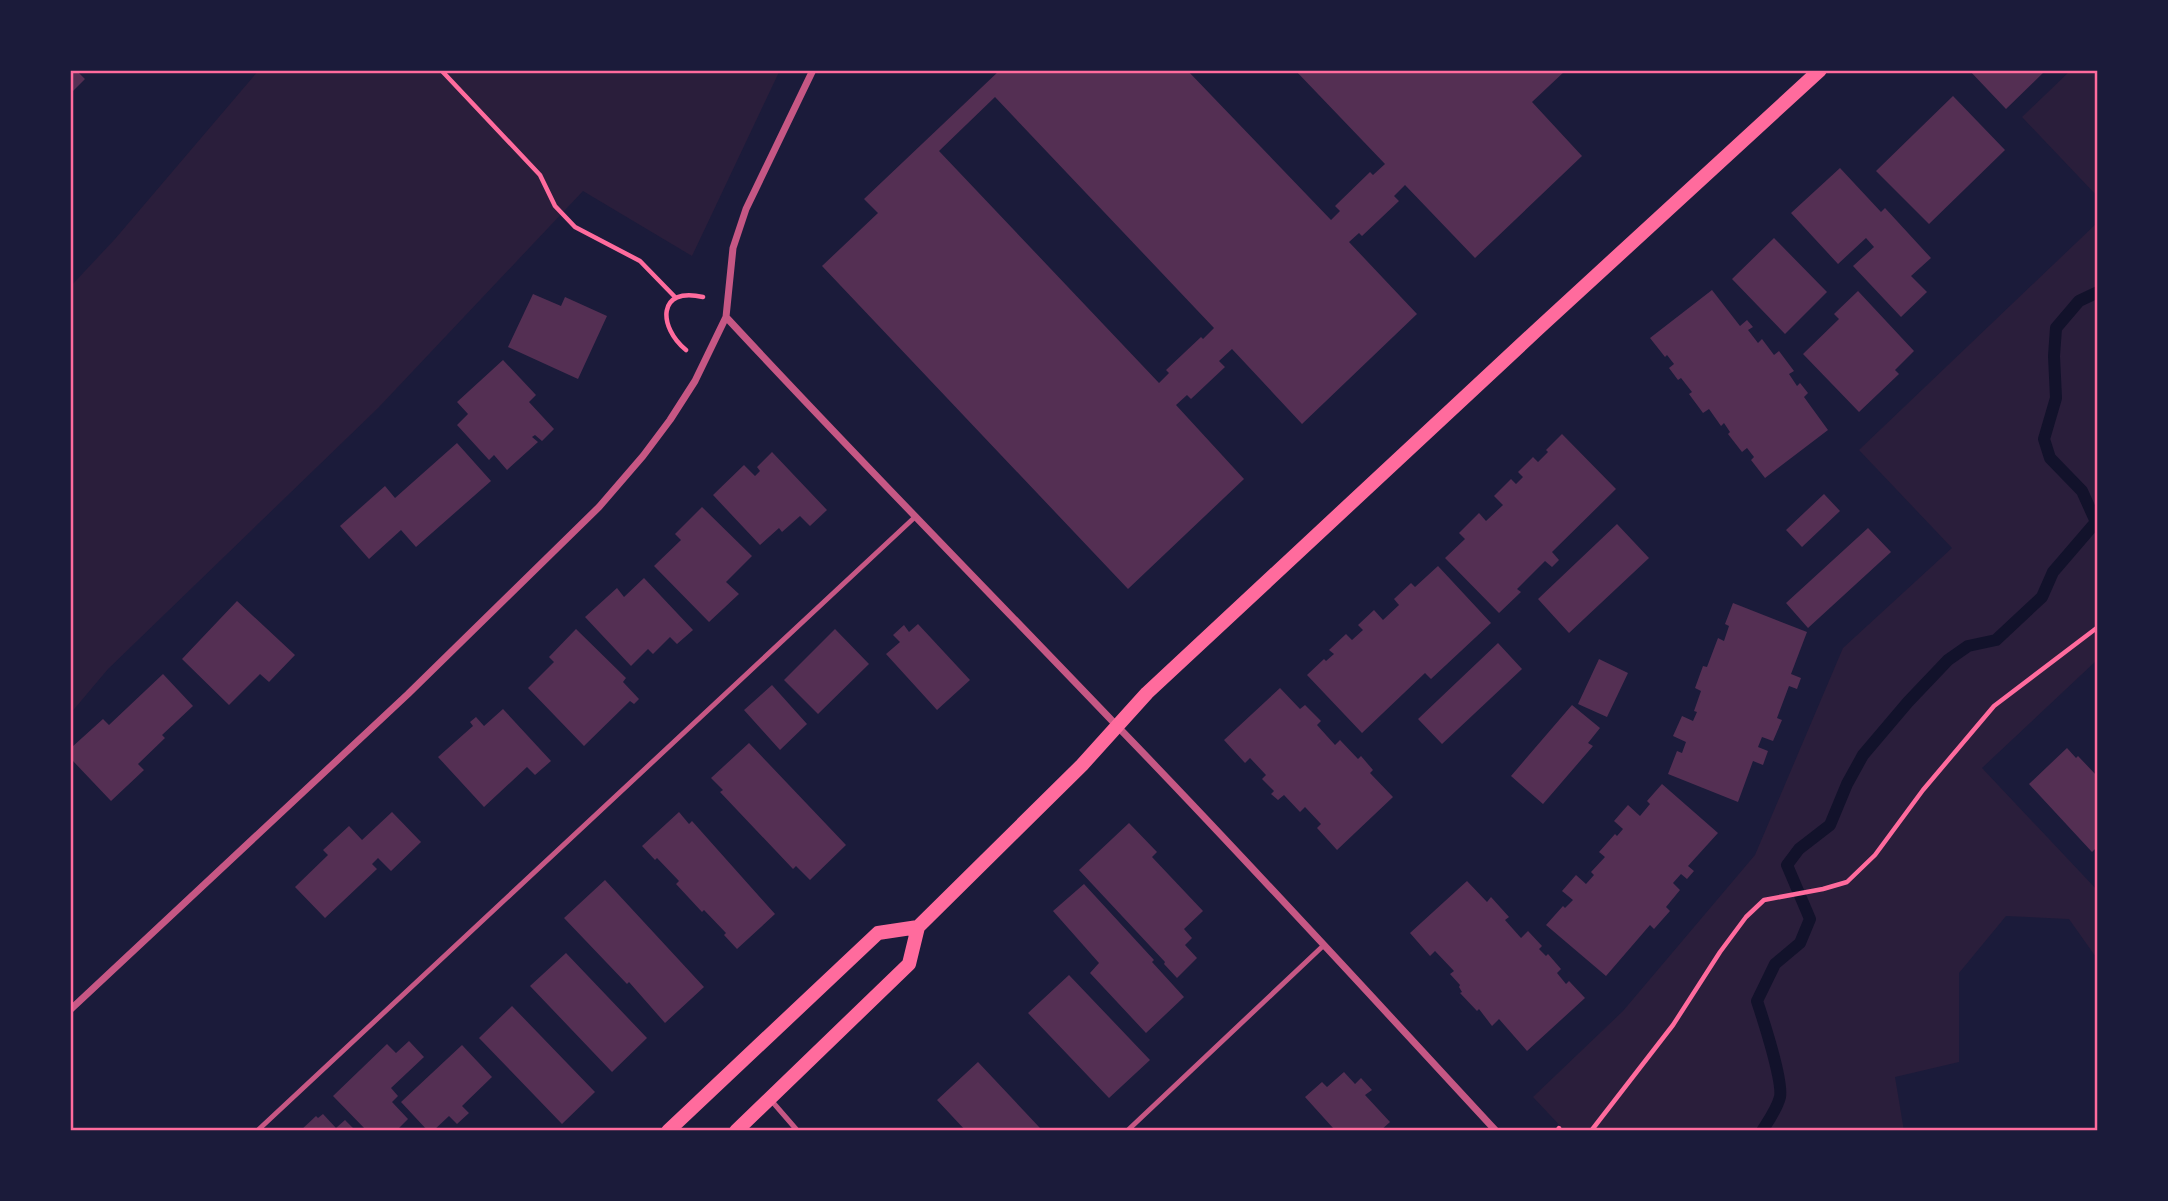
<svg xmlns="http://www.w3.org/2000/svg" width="2168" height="1201" viewBox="0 0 2168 1201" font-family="Cabin,sans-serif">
<rect width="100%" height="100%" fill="#1b1b3a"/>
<path fill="#2a1e3b" d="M 259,70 L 780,70 L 692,256 L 583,191 L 378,408 L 108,669 L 70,714 L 70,287 L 115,239 Z
M 2071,70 L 2098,70 L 2098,197 L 2022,117 Z
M 2098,222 L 2098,659 L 1982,768 L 2098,891 L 2098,960 L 2069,919 L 2006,916 L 1959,973 L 1959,1062 L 1895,1077 L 1904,1131 L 1565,1131 L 1533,1097 L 1623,1011 L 1755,855 L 1843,648 L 1952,548 L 1859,450 Z"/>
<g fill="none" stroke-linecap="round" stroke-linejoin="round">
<path stroke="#12122b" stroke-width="12" d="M 1762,1131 C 1769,1120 1777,1109 1780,1097 C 1783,1081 1763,1019 1757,1001 L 1775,964 L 1800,943 L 1810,919 L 1787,865 L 1799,849 L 1830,825 L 1847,784 L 1863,755 L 1908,702 L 1948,660 L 1968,646 L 1996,640 L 2042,597 L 2053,572 L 2096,522 L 2082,491 L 2050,458 L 2044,439 L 2056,398 L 2054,356 L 2056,328 L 2079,301 L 2098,292"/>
</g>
<path fill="#542f53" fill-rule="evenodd" d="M 70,70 L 76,70 L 85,79 L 70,94 Z
M 1000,70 L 1187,70 L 1331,220 L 1340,211 L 1335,206 L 1370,172 L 1373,175 L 1385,164 L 1295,70 L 1566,70 L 1532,102 L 1582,156 L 1475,258 L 1405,185 L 1394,196 L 1399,201 L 1362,236 L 1359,233 L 1349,242 L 1417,314 L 1302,424 L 1232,349 L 1219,361 L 1225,367 L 1191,399 L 1187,395 L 1176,405 L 1244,479 L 1128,589 L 822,266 L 878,213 L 864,199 ZM 995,97 L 1214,328 L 1203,339 L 1201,337 L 1166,370 L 1169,373 L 1159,383 L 939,151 Z
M 1969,70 L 2046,70 L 2006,109 Z
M 1953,96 L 2005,150 L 1929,224 L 1876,171 Z
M 1840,168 L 1881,212 L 1885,208 L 1931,258 L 1911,276 L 1927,292 L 1901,317 L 1853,266 L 1874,247 L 1866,238 L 1838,264 L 1791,213 Z
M 1774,238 L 1827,292 L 1785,334 L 1732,279 Z
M 1712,290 L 1740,326 L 1747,320 L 1753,327 L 1748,330 L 1758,343 L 1762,339 L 1774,355 L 1779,351 L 1794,371 L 1789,374 L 1797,386 L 1800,383 L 1808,393 L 1804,397 L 1828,430 L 1765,478 L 1751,460 L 1754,457 L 1747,448 L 1742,452 L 1728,434 L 1730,432 L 1724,423 L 1721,426 L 1709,409 L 1703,413 L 1689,394 L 1692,392 L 1681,378 L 1678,380 L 1669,368 L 1674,364 L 1667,355 L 1665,357 L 1650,338 Z
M 1858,291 L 1914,351 L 1895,370 L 1899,374 L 1859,412 L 1803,354 L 1839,319 L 1834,314 Z
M 533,294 L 561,306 L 565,297 L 607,316 L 578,379 L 508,347 Z
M 503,360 L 536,395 L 529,402 L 554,429 L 542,441 L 535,435 L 532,437 L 538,442 L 507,470 L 494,455 L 489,460 L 457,425 L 468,414 L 457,402 Z
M 1562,434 L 1616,489 L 1552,552 L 1559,560 L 1552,567 L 1545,561 L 1517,589 L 1521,592 L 1499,613 L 1445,558 L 1465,539 L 1459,533 L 1479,513 L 1486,521 L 1503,505 L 1494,496 L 1511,479 L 1516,484 L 1523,477 L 1518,472 L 1533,457 L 1538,462 L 1548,452 L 1546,450 Z
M 457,443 L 491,481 L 416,547 L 401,530 L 369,559 L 340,526 L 385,486 L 395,498 Z
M 772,452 L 827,510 L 810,526 L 800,516 L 782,532 L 779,528 L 760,545 L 713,495 L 744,465 L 755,476 L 760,471 L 757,467 Z
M 1824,494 L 1840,511 L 1802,547 L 1786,530 Z
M 702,507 L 752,556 L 726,582 L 739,594 L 709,622 L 654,566 L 681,540 L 675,534 Z
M 1617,524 L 1649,558 L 1569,633 L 1538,599 Z
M 1868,528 L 1891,552 L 1808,628 L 1786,603 Z
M 1438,566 L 1491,623 L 1431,679 L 1425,673 L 1362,733 L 1307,675 L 1324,659 L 1326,661 L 1334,654 L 1329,650 L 1346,634 L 1352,640 L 1363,630 L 1358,625 L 1374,610 L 1383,620 L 1399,605 L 1394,599 L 1411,583 L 1415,587 Z
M 644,578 L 693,630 L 677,644 L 670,637 L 653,654 L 648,649 L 631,666 L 585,617 L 617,588 L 624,597 Z
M 237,601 L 295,655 L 269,682 L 260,674 L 229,705 L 182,659 Z
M 1733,603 L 1807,632 L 1791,674 L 1801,678 L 1797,689 L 1789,686 L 1777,718 L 1782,720 L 1773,741 L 1762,737 L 1758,747 L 1768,751 L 1763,765 L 1753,761 L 1738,802 L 1668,774 L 1677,751 L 1682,753 L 1686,742 L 1673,736 L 1682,716 L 1693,721 L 1697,712 L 1694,711 L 1701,691 L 1695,688 L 1703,666 L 1707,667 L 1718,638 L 1724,641 L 1729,626 L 1725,624 Z
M 918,624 L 970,680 L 937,710 L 886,654 L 900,642 L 893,635 L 904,625 L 909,632 Z
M 576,629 L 626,678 L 623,682 L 639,699 L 634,704 L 630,701 L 584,746 L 528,688 L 554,662 L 549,657 Z
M 835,629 L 869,664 L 818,714 L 784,680 Z
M 1498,643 L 1522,669 L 1442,744 L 1418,719 Z
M 1599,659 L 1628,673 L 1607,717 L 1578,704 Z
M 163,674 L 193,706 L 162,735 L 165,738 L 138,764 L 144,770 L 111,801 L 73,761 L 72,747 L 103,719 L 109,725 Z
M 772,685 L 807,724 L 780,750 L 744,710 Z
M 1280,688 L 1300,709 L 1305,705 L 1321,721 L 1317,725 L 1335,745 L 1340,740 L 1358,759 L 1361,756 L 1373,770 L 1370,773 L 1393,797 L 1337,850 L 1317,828 L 1321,824 L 1305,807 L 1300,812 L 1284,795 L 1278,800 L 1271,794 L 1274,791 L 1262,779 L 1266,775 L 1250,758 L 1245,763 L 1224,740 Z
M 1572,705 L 1600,728 L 1588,743 L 1593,746 L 1543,804 L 1511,776 Z
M 503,709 L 551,761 L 535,775 L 527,767 L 484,807 L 438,757 L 473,726 L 470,722 L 476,717 L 484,726 Z
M 749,743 L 846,845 L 810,880 L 796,866 L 793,869 L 720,792 L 723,790 L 711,778 Z
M 2067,748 L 2076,758 L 2078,756 L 2098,777 L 2098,846 L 2092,852 L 2029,784 Z
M 1662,784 L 1718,833 L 1688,866 L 1694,871 L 1687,879 L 1681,874 L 1673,883 L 1680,890 L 1666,907 L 1670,911 L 1654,929 L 1650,925 L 1606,976 L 1546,925 L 1563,906 L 1565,908 L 1573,900 L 1562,891 L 1576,875 L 1586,884 L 1594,875 L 1591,872 L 1605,857 L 1599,852 L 1615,834 L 1617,836 L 1623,829 L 1614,821 L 1628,805 L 1640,816 L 1650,804 L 1647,801 Z
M 392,812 L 421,842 L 391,871 L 378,858 L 372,864 L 377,869 L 325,918 L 295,887 L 328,855 L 323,850 L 349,826 L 362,840 Z
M 679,812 L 689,824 L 692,821 L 775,914 L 737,949 L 724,935 L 726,933 L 704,910 L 702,912 L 676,884 L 679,881 L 657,858 L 655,860 L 642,846 Z
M 1129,823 L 1157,852 L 1152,857 L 1203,911 L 1184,929 L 1192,938 L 1185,945 L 1197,958 L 1177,978 L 1164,964 L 1165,962 L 1079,870 Z
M 605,880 L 704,987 L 665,1023 L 629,982 L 627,984 L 564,918 Z
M 1467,881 L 1487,902 L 1491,897 L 1509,917 L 1505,920 L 1521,938 L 1528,931 L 1542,946 L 1539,949 L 1546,956 L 1548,954 L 1561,969 L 1557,973 L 1566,984 L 1569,981 L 1585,998 L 1527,1051 L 1499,1019 L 1492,1026 L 1479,1009 L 1477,1011 L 1460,993 L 1462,992 L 1459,987 L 1460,985 L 1450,974 L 1454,971 L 1435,951 L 1430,956 L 1410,933 Z
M 1084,884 L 1154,960 L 1152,962 L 1184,997 L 1146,1033 L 1090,973 L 1099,963 L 1053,911 Z
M 566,953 L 647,1038 L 612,1072 L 530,986 Z
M 1069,975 L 1150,1060 L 1109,1098 L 1028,1013 Z
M 512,1006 L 595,1092 L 562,1124 L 479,1038 Z
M 409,1041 L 424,1057 L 391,1088 L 398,1096 L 392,1102 L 408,1119 L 396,1131 L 367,1131 L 333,1096 L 387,1044 L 396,1053 Z
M 462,1045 L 492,1077 L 462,1106 L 469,1113 L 457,1124 L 449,1116 L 433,1131 L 428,1131 L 401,1102 Z
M 978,1062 L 1040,1128 L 1037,1131 L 966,1131 L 937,1100 Z
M 1344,1072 L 1355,1084 L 1361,1078 L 1372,1090 L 1365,1095 L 1390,1122 L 1380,1131 L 1329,1131 L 1333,1128 L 1305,1097 L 1322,1082 L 1327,1087 Z
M 323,1114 L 336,1128 L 345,1120 L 356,1131 L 300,1131 L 316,1116 L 318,1118 Z"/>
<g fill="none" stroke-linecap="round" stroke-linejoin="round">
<path stroke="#ff6b9d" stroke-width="4.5" d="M 441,70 L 540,175 L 555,206 L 575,227 L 640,261 L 675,297
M 686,350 C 658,327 657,286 703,297
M 1557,1131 L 1559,1128
M 1591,1131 L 1673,1025 L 1720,952 L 1746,917 L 1764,900 L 1823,889 L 1847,882 L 1875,855 L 1923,790 L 1994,706 L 2098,627"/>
<path stroke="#c65784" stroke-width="5" d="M 770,1099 L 796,1129
M 257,1131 L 915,517
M 1127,1131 L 1324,945"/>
<path stroke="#c65784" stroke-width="7" d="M 726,317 C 855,456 988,591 1119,728 C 1247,860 1371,996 1496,1131
M 70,1010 L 408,694 L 599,507 L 643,456 L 670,420 L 695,381 L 726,317 L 733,248 L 746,209 L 813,70"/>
<path stroke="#ff6b9d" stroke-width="14" d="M 668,1131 L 878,933 L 918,927
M 736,1131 L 909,964 L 918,927 L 1082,765 L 1147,693 L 1539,328 L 1820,70"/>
</g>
<rect width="2168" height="1201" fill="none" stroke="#1b1b3a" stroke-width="144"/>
<rect x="72" y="72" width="2024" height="1057" fill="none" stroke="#ff6b9d" stroke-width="2.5"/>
</svg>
